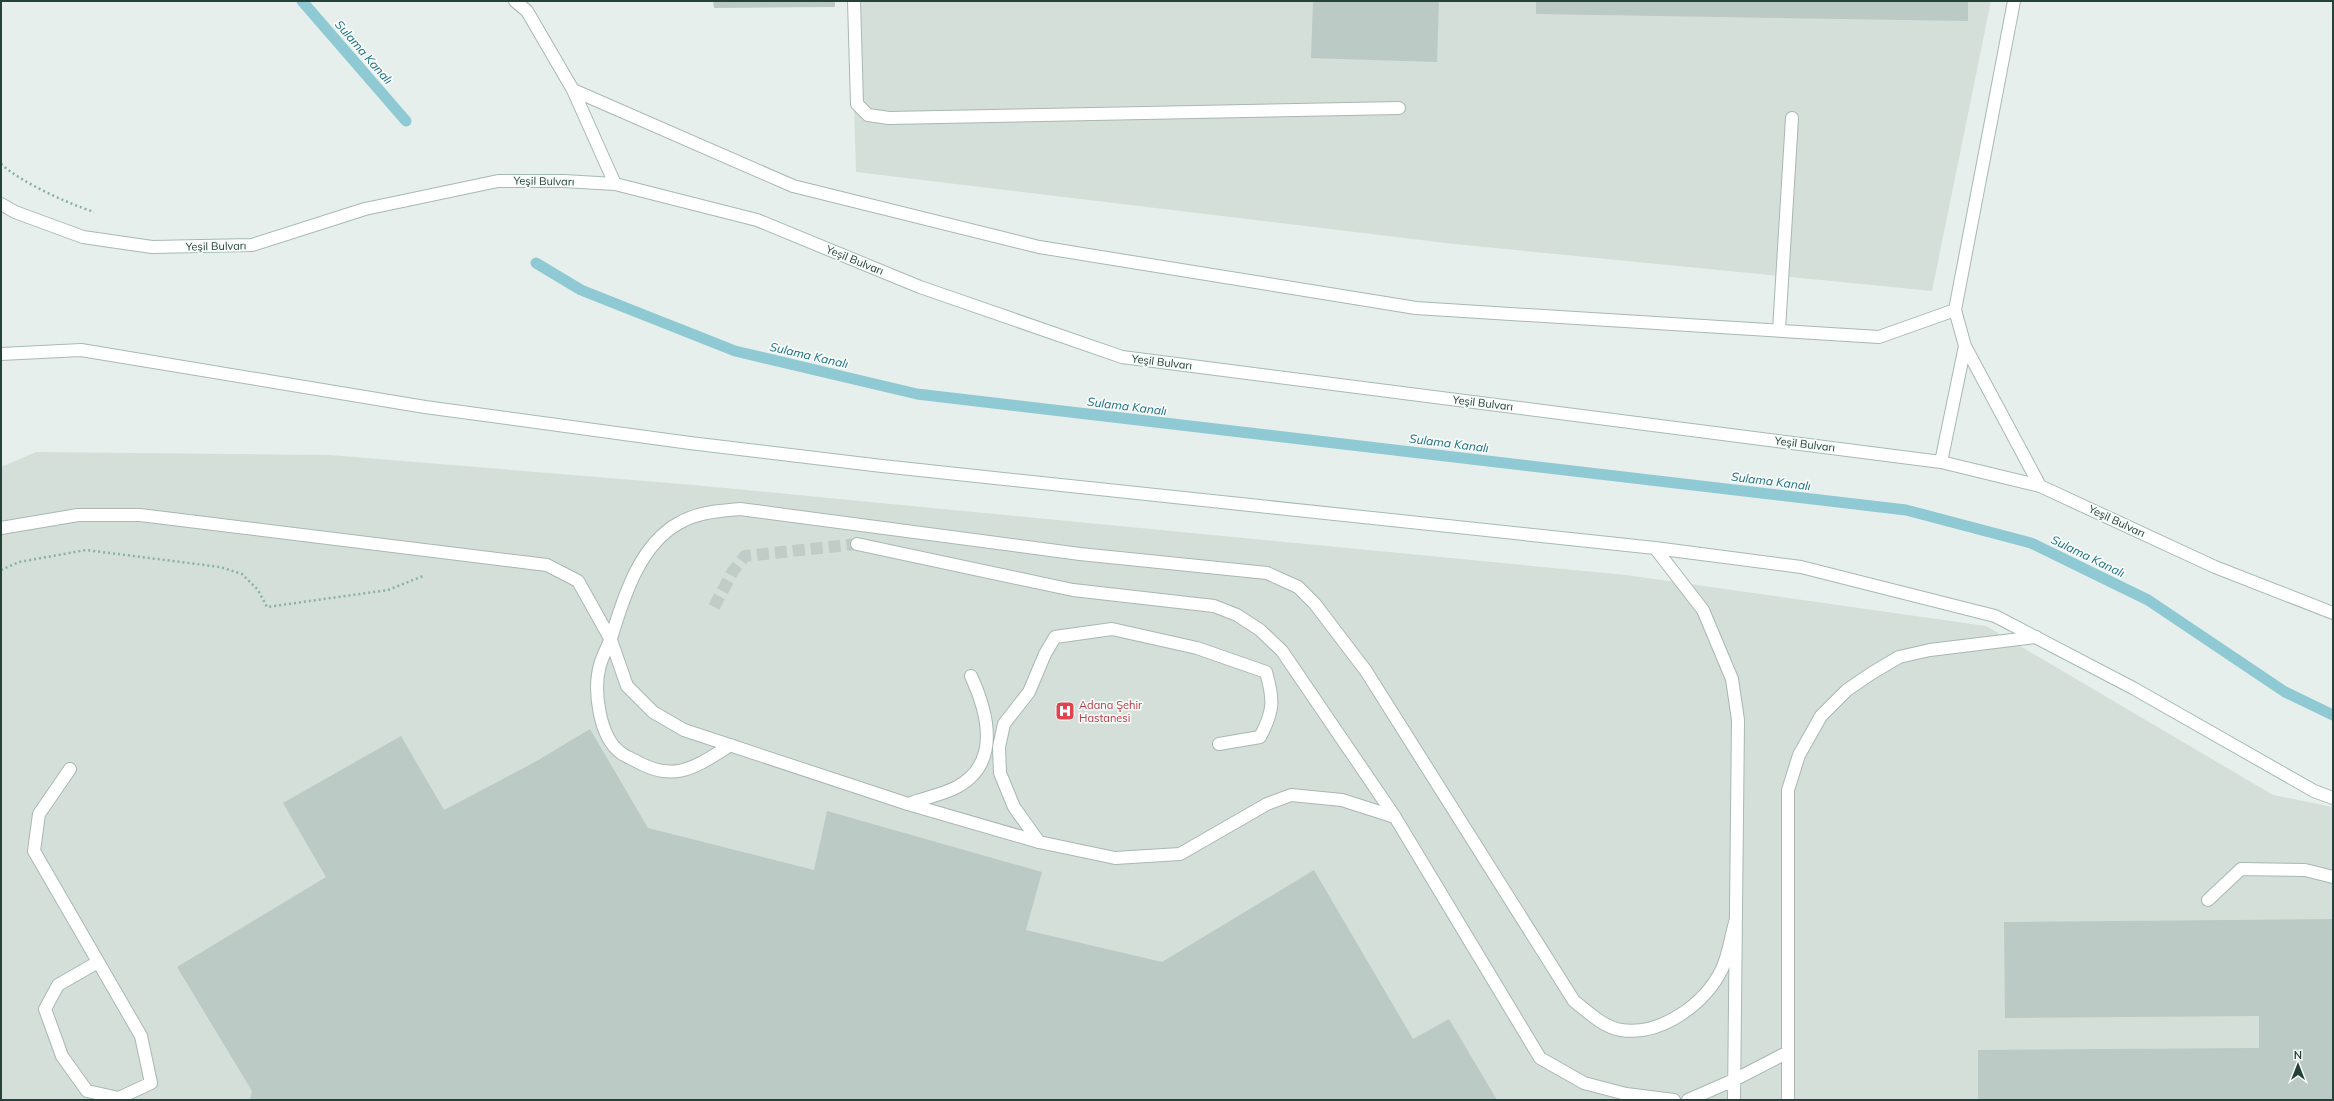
<svg xmlns="http://www.w3.org/2000/svg" width="2334" height="1101" viewBox="0 0 2334 1101" font-family="Mulish,sans-serif">
<rect width="100%" height="100%" fill="#e6efeb"/>
<path fill="#d4dfda" d="M 851,1 L 1991,1 L 1932,291 L 1454,244 L 856,172 Z
M 36,452 L 330,455 L 694,485 L 1626,575 L 1986,626 L 2273,795 L 2333,807 L 2333,1100 L 1,1100 L 1,467 Z"/>
<g fill="none" stroke-linecap="round" stroke-linejoin="round">
<path stroke="#8ec9d4" stroke-width="11" d="M 302,1 L 406,121
M 536,263 L 581,290 L 735,351 L 917,394 L 1906,510 L 2031,543 L 2148,600 L 2285,692 L 2333,715"/>
</g>
<path fill="#bbcac4" d="M 713,1 L 835,1 L 835,7 L 714,8 Z
M 1313,1 L 1439,1 L 1437,62 L 1311,58 Z
M 1536,1 L 1968,1 L 1968,21 L 1536,14 Z
M 590,729 L 648,828 L 814,870 L 827,811 L 1042,872 L 1026,930 L 1162,962 L 1314,870 L 1413,1039 L 1449,1019 L 1497,1100 L 250,1100 L 252,1091 L 177,967 L 326,877 L 283,803 L 401,736 L 444,810 L 535,762 Z
M 2333,919 L 2333,1100 L 1978,1100 L 1978,1050 L 2259,1048 L 2259,1016 L 2005,1018 L 2004,922 Z"/>
<g fill="none" stroke-linecap="round" stroke-linejoin="round">
<path stroke="#bfccc8" stroke-width="12" stroke-dasharray="12 6" stroke-linecap="butt" d="M 714,607 L 733,571 L 745,556 L 857,544"/>
<g stroke="#a8b8b2" stroke-width="14">
<path id="lane" d="M 854,1 L 857,104 L 868,115 L 889,118 L 1399,108
M 1779,330 L 1792,118
M 70,769 L 39,814 L 34,851 L 141,1036 L 151,1083 L 119,1098 L 87,1091 L 62,1056 L 45,1009 L 58,985 L 98,962
M 908,804 C 923,798 942,795 957,787 C 1001,763 988,713 971,676
M 1039,842 L 1014,807 L 1000,773 L 999,747 L 1004,724 L 1029,692 L 1045,654 L 1055,637 L 1112,629 L 1197,648 L 1266,672 C 1274,700 1274,711 1260,737 L 1219,744
M 2208,900 L 2241,869 L 2305,870 L 2333,877"/>
</g>
<g stroke="#a8b8b2" stroke-width="14">
<path id="street" d="M 515,1 L 527,11 L 573,90 L 615,184
M 2014,1 L 1955,310 L 1965,346 L 2040,486
M 573,90 L 793,186 L 1039,247 L 1416,308 L 1879,337 L 1955,310
M 1941,462 L 1965,346
M 1,528 L 78,515 L 140,515 L 547,565 L 578,581 L 611,640 L 627,686 L 653,712 L 684,730 L 908,804 L 1039,842 L 1115,858 L 1180,854 L 1267,804 L 1291,795 L 1342,800 L 1395,817 L 1540,1058 L 1584,1083 L 1626,1094 L 1674,1100
M 857,544 L 1073,590 L 1214,606 L 1237,615 L 1260,630 L 1282,651 L 1395,817
M 1655,548 L 1703,610 L 1732,679 L 1738,720 L 1734,1100
M 731,745 C 695,767 675,784 634,760 C 630,758 625,756 621,753 C 599,737 593,690 600,665 C 603,654 610,643 613,632 C 625,593 641,544 679,523 C 698,512 719,511 740,509 L 1080,554 L 1267,573 L 1298,587 L 1315,604 L 1366,671 L 1574,1001 C 1588,1012 1603,1027 1621,1030 C 1661,1036 1705,1004 1722,969 C 1729,954 1731,935 1736,919
M 1688,1100 L 1734,1080 L 1788,1052
M 1788,1100 L 1788,790 L 1799,755 L 1821,716 L 1847,690 L 1872,673 L 1899,657 L 1930,650 L 2036,637"/>
</g>
<g stroke="#a4bbb3" stroke-width="14">
<path id="secondary" d="M 1,204 L 15,212 L 83,237 L 152,247 L 252,245 L 365,209 L 498,181 L 564,181 L 615,184 L 757,220 L 920,287 L 1122,357 L 1941,462 L 2040,486 L 2215,567 L 2333,613
M 1,354 L 81,350 L 425,407 L 690,443 L 882,466 L 1655,548 L 1801,567 L 1995,616 L 2133,688 L 2314,791 L 2333,798"/>
</g>
<path stroke="#86b3a5" stroke-width="2.5" stroke-dasharray="2 3" stroke-linecap="butt" d="M 1,164 C 22,183 67,203 94,212
M 1,570 L 19,562 L 86,550 L 220,567 L 242,574 L 258,590 L 267,607 L 388,590 L 423,576"/>
<use href="#lane" stroke="#fff" stroke-width="12"/>
<use href="#street" stroke="#fff" stroke-width="12"/>
<use href="#secondary" stroke="#fff" stroke-width="12"/>
</g>
<defs>
<g id="hospital-square" transform="scale(1)"><rect x="-9" y="-9" width="18" height="18" rx="4" fill="#e0444e" stroke="#f7fbf9"/><path d="M-5-5h3v3.5h4V-5h3V5h-3V1.5h-4V5h-3Z" fill="#fff"/></g>
</defs>
<g fill-rule="evenodd">
<use href="#hospital-square" x="1065" y="711"/>
</g>
<g text-anchor="middle" dominant-baseline="central" stroke-width="3.5" stroke-linejoin="round" paint-order="stroke">
<g font-size="11" fill="#24423a" stroke="#f7fbf9">
<text transform="translate(544 181) rotate(1)">Yeşil Bulvarı</text>
<text transform="translate(216 246) rotate(-1)">Yeşil Bulvarı</text>
<text transform="translate(855 260) rotate(22)">Yeşil Bulvarı</text>
<text transform="translate(1162 362) rotate(7)">Yeşil Bulvarı</text>
<text transform="translate(1483 403) rotate(7)">Yeşil Bulvarı</text>
<text transform="translate(1805 444) rotate(7)">Yeşil Bulvarı</text>
<text transform="translate(2117 521) rotate(25)">Yeşil Bulvarı</text>
</g>
<g font-size="11" fill="#be3a42" stroke="#f7fbf9" text-anchor="start">
<text x="1079" y="705">Adana Şehir<tspan x="1079" dy="13">Hastanesi</tspan></text>
</g>
<g font-size="12" font-style="italic" fill="#1c6f80" stroke="#f7fbf9">
<text transform="translate(364 52) rotate(49)">Sulama Kanalı</text>
<text transform="translate(809 355) rotate(13)">Sulama Kanalı</text>
<text transform="translate(1127 406) rotate(7)">Sulama Kanalı</text>
<text transform="translate(1449 443) rotate(7)">Sulama Kanalı</text>
<text transform="translate(1771 481) rotate(7)">Sulama Kanalı</text>
<text transform="translate(2088 556) rotate(26)">Sulama Kanalı</text>
</g>
</g>
<rect width="2334" height="1101" fill="none" stroke="#24423a" stroke-width="4"/>
<g transform="translate(2298 1065)" stroke="#f7fbf9" stroke-width="3" paint-order="stroke">
<path d="M0-3L7 15L0 10L-7 15Z" fill="#24423a"/>
<text y="-6" font-size="11" font-weight="bold" text-anchor="middle" fill="#24423a">N</text>
</g>
</svg>
